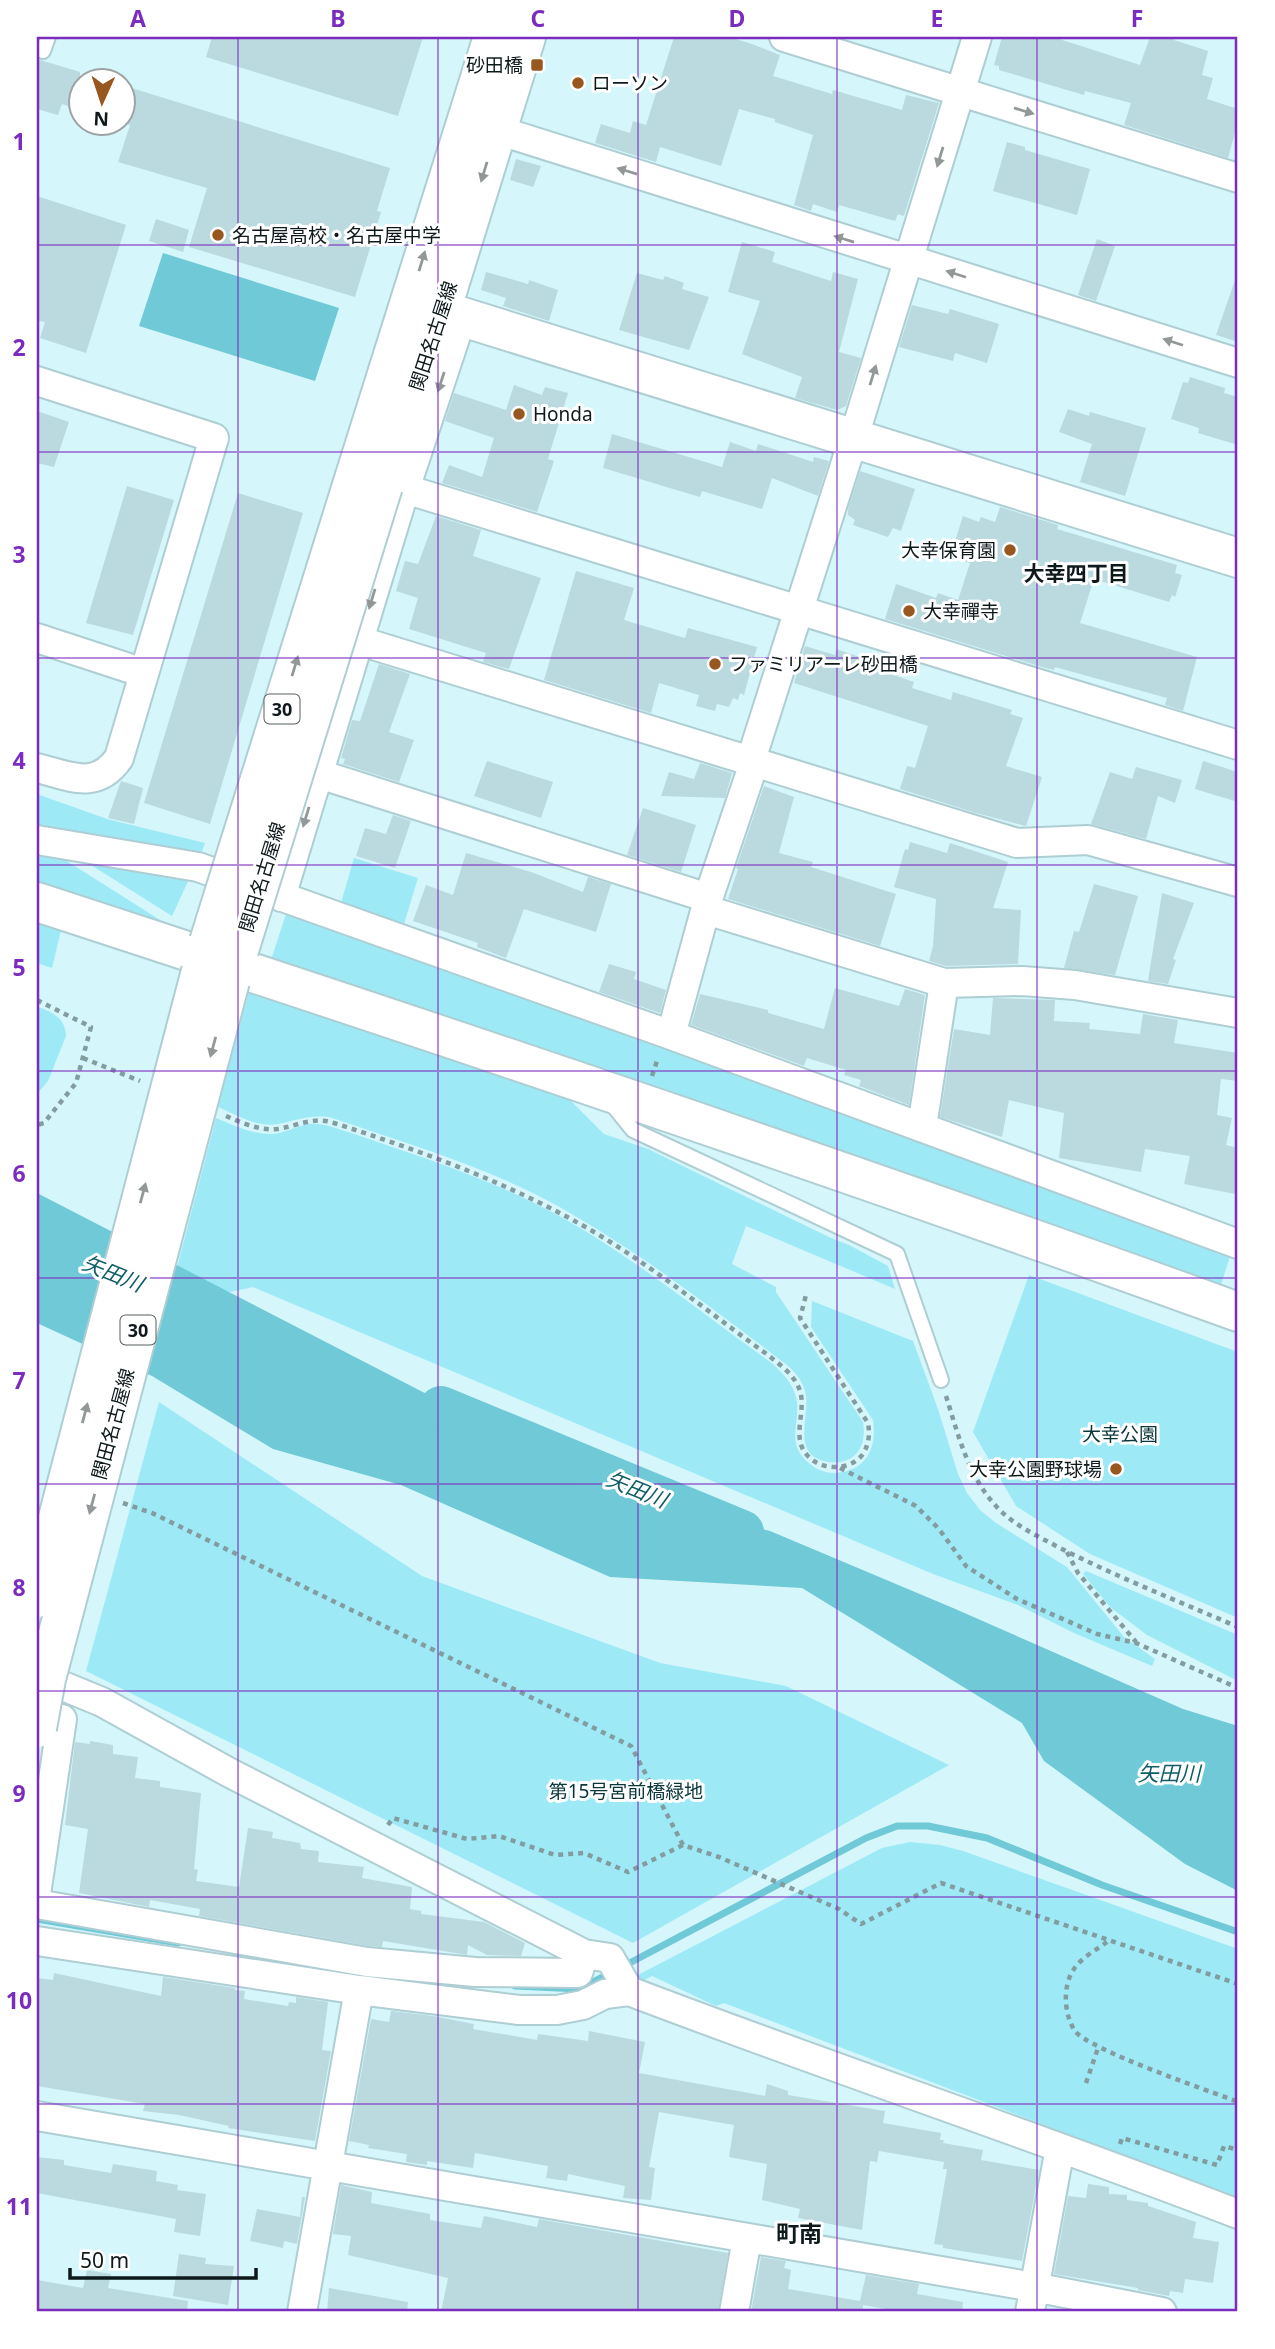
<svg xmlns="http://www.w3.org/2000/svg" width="1275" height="2349" viewBox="0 0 1275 2349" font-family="'Noto Sans','Noto Sans JP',sans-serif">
<rect width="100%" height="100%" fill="#d5f6fb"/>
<path fill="#9deaf6" d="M 37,794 L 107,819 L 205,843 L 202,851 L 198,852 L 37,833 Z
M 41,851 L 62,858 L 168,925 L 37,889 L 37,868 Z
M 354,858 L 418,878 L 404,924 L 341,903 Z
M 91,865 L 190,877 L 172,916 Z
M 288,908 L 1232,1250 L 1218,1294 L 270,963 Z
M 37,913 L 63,922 L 52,968 L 37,963 Z
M 251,984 L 556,1086 L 604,1134 L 648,1149 L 831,1238 L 849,1245 L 888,1266 L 895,1289 L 746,1226 L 732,1264 L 776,1287 L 776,1292 L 863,1422 C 867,1446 856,1465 829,1462 C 791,1457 809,1420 806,1396 C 804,1380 792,1368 779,1359 C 707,1304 635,1249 556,1205 C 485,1166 405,1143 329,1117 C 307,1115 299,1120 278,1124 C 257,1128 237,1115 218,1107 Z
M 42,1008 C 56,1015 65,1019 66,1036 L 48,1081 L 37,1094 L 37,1009 Z
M 216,1118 C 233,1125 251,1134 270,1134 C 284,1134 296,1126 309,1124 C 320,1123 332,1127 342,1130 C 413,1154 486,1177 552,1212 C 630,1254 700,1312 773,1364 C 782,1373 791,1381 795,1394 C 804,1419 782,1442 810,1464 C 817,1470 826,1473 835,1473 C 848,1472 859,1468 867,1457 C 874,1445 875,1434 873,1420 L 811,1327 L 812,1301 L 913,1341 L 938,1409 L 958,1474 L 967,1493 L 980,1510 L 996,1523 L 1067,1567 L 1124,1637 L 1155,1659 L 1152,1666 L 1074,1633 L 1018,1605 L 933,1574 L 253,1287 L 230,1292 L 175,1275 Z
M 1029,1275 L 1238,1352 L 1238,1618 L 1090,1554 L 1016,1506 L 973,1432 Z
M 159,1402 L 422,1576 L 660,1663 L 786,1686 L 949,1765 L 633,1943 L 86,1671 Z
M 1086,1571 L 1238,1635 L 1238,1681 L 1147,1635 L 1110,1607 L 1083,1574 Z
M 910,1842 L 940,1845 L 963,1851 L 1238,1949 L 1238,2199 L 724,2003 L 716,2006 L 652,1976 L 639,1983 L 636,1976 L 882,1848 Z"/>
<path fill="#6fc9d6" d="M 163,253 L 339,308 L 315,381 L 139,326 Z
M 37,1193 L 611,1489 L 770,1531 L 953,1608 L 1183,1709 L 1238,1726 L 1238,1891 L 1185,1864 L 1044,1761 L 1022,1723 L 802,1588 L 610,1577 L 401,1485 L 273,1449 L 152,1376 L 37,1323 Z"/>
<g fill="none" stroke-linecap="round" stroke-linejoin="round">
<path stroke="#6fc9d6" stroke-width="7" d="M 37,1919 L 178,1943
M 622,1967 L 866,1838 L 897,1826 L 928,1826 L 987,1838 L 1102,1885 L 1238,1932
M 376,1976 L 430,1982
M 515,1986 L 579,1989 L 611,1973"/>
<path stroke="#6fc9d6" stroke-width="44" d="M 441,1408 L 742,1532"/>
</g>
<path fill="#badadf" d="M 212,37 L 423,37 L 398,116 L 206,57 Z
M 674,37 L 729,37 L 752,44 L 780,55 L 773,76 L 832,94 L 833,90 L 902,110 L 906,95 L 939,103 L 904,216 L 898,214 L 895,221 L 839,205 L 837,212 L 813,204 L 811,211 L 794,205 L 813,135 L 775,122 L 775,119 L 739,109 L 721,166 L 660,147 L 656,162 L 595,143 L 601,124 L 630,133 L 633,121 L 646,125 Z
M 1002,37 L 1053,37 L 1140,65 L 1150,37 L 1175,37 L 1174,40 L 1208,51 L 1202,75 L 1213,78 L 1207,99 L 1238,109 L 1238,122 L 1228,158 L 1124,125 L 1131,103 L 1085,91 L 1084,95 L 999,70 L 999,66 L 994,65 Z
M 37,59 L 80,72 L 80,110 L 62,104 L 58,115 L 37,109 Z
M 122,85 L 390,168 L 377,211 L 381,212 L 355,297 L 189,247 L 207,188 L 118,162 L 130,125 L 122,123 Z
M 1007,142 L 1025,147 L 1025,150 L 1090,169 L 1077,215 L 993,191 Z
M 516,159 L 541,166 L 533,187 L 510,180 Z
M 37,196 L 126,225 L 86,353 L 40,338 L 45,322 L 37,321 Z
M 156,219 L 189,230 L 183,252 L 149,241 Z
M 1097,239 L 1115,246 L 1096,301 L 1078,295 Z
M 742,242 L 775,252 L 772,262 L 831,281 L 833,272 L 858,279 L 839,352 L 861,358 L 846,406 L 837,410 L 795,398 L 802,377 L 742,354 L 760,301 L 728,292 Z
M 486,272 L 528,284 L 529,280 L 558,290 L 549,321 L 503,306 L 506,298 L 481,290 Z
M 637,273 L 663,280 L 665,276 L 684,283 L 682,289 L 709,297 L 689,350 L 619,330 Z
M 1235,280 L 1238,280 L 1238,342 L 1216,335 Z
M 912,305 L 948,314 L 950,309 L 999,324 L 987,363 L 955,353 L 953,361 L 899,347 Z
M 1190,377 L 1225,388 L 1224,393 L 1238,397 L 1238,445 L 1198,433 L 1199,428 L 1171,419 L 1183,382 L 1188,383 Z
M 514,385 L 542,395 L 545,387 L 568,393 L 548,459 L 554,461 L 537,512 L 442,483 L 449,465 L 482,477 L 494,438 L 445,421 L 454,393 L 506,410 Z
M 1068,409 L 1089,416 L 1090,412 L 1146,428 L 1125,496 L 1080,482 L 1092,444 L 1059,432 Z
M 37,411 L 69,422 L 54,467 L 37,463 Z
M 612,434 L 722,467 L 730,442 L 756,451 L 758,444 L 813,462 L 814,457 L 829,461 L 818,496 L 772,478 L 762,509 L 702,491 L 700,497 L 603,468 Z
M 860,471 L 915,489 L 901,531 L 893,528 L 888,537 L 853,525 L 855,520 L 848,515 L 848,509 Z
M 127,486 L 174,500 L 133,635 L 86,623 Z
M 238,493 L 303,513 L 210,824 L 144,803 Z
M 1000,507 L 1058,525 L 1057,529 L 1177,565 L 1175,573 L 1182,575 L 1175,597 L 1172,595 L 1169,602 L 1094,579 L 1080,623 L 1197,657 L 1183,711 L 1165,705 L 1167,698 L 1055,667 L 1054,670 L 1042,667 L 885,619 L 896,584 L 936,598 L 938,593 L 958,600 L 970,563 L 950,557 L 963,516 L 979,522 L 981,517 L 995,522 Z
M 436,516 L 481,530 L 473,556 L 541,578 L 509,669 L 483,662 L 486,653 L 409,629 L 418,598 L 396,591 L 405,561 L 418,564 Z
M 576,571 L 634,588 L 624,620 L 685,638 L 688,628 L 757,647 L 744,695 L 740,693 L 738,700 L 733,698 L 729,707 L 717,704 L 715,711 L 696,706 L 699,695 L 659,683 L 651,713 L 544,680 Z
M 805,646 L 835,655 L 836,649 L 869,660 L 867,666 L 914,682 L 912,688 L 951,700 L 953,692 L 1012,710 L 1010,714 L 1023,718 L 1006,766 L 1042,777 L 1026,826 L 976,813 L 900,789 L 907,766 L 915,768 L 928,726 L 794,683 Z
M 379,664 L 410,674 L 389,732 L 414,740 L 399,782 L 343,764 L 345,759 L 341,758 L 352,720 L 360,721 Z
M 487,761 L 553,782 L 541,818 L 474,796 Z
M 1203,761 L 1238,772 L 1238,802 L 1195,789 Z
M 700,763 L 732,773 L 725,798 L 661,796 L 669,772 L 694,779 Z
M 1136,767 L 1182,780 L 1175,803 L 1158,796 L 1146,839 L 1091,824 L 1110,772 L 1132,779 Z
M 121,781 L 143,788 L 134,824 L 108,818 Z
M 764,786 L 794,797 L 779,853 L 813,862 L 811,867 L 896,894 L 880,946 L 728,899 L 738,869 L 736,868 Z
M 643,808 L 696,825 L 681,872 L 627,855 Z
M 393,815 L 411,821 L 395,868 L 356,856 L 365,828 L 386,834 Z
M 910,842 L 947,853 L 950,843 L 1008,862 L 993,908 L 1021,910 L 1018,964 L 946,966 L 929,961 L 933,946 L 936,899 L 894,887 L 905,849 L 908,850 Z
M 466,853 L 531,872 L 583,892 L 588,877 L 611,884 L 596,932 L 524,909 L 506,958 L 477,947 L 478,943 L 413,921 L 426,885 L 453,895 Z
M 1094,884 L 1138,896 L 1115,975 L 1064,968 L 1074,931 L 1079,932 Z
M 1162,893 L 1194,903 L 1173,959 L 1176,960 L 1168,984 L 1148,981 Z
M 609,964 L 636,972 L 634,979 L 666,990 L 660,1013 L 599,992 Z
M 835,988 L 899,1006 L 905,989 L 925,995 L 909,1105 L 859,1086 L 861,1080 L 844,1075 L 846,1070 L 807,1058 L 804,1066 L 691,1025 L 700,994 L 768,1010 L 768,1013 L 824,1029 Z
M 993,998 L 1055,1000 L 1054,1021 L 1090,1023 L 1089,1029 L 1140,1034 L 1143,1014 L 1178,1020 L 1174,1043 L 1238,1053 L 1238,1081 L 1221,1079 L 1217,1115 L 1232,1118 L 1226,1145 L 1238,1148 L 1238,1175 L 1235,1194 L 1184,1184 L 1190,1156 L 1145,1149 L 1141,1172 L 1059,1158 L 1064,1113 L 1009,1100 L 1002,1137 L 940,1117 L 954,1029 L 990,1035 Z
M 90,1741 L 113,1745 L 113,1754 L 138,1757 L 135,1778 L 160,1781 L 160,1787 L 201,1793 L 194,1869 L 198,1870 L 196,1881 L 239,1887 L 248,1828 L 273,1832 L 272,1838 L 300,1843 L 301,1849 L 319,1851 L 318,1862 L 364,1867 L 362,1878 L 412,1887 L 410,1909 L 421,1911 L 421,1914 L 484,1922 L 525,1943 L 521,1956 L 487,1955 L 468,1945 L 467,1955 L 383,1941 L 382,1947 L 369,1946 L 199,1916 L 200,1909 L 150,1900 L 149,1907 L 79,1893 L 88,1829 L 65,1825 L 75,1742 L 90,1744 Z
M 54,1973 L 161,1996 L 163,1977 L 235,1988 L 235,1990 L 245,1991 L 244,1999 L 288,2006 L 289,2002 L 296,2003 L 296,1997 L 328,2002 L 322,2050 L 331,2051 L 315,2141 L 228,2128 L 229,2126 L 179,2115 L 143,2111 L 145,2104 L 37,2086 L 37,1978 L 53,1980 Z
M 391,2011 L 433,2016 L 474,2024 L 473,2029 L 537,2040 L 538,2034 L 588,2041 L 589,2031 L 645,2042 L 639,2073 L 765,2096 L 767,2084 L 788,2091 L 788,2095 L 885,2111 L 883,2123 L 941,2133 L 940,2140 L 944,2140 L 943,2143 L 983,2150 L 981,2160 L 1039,2170 L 1022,2261 L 943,2248 L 943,2245 L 934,2244 L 947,2169 L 943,2169 L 944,2162 L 879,2151 L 877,2162 L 870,2161 L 862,2230 L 798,2218 L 800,2209 L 762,2200 L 767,2164 L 729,2157 L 734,2125 L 659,2112 L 649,2167 L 655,2168 L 651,2200 L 623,2198 L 625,2186 L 568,2174 L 567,2181 L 546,2178 L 548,2166 L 475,2153 L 473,2168 L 427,2161 L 427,2165 L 406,2162 L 407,2154 L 368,2148 L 369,2145 L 349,2141 L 371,2019 L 389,2022 Z
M 37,2157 L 64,2160 L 64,2165 L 111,2173 L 113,2164 L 157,2171 L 156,2181 L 178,2185 L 177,2190 L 206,2194 L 200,2236 L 174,2232 L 176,2219 L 37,2193 Z
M 1088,2184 L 1109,2187 L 1109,2194 L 1127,2195 L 1127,2200 L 1148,2203 L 1148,2206 L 1196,2222 L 1193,2238 L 1219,2242 L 1213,2283 L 1185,2279 L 1183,2293 L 1170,2291 L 1169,2296 L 1138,2290 L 1138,2288 L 1054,2274 L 1068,2196 L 1086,2198 Z
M 341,2185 L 372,2192 L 371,2203 L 430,2214 L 430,2220 L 481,2228 L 484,2216 L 537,2227 L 539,2219 L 728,2253 L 718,2312 L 441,2312 L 448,2278 L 348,2255 L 351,2236 L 333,2234 Z
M 302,2197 L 305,2197 L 297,2244 L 284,2241 L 283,2248 L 250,2241 L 257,2209 L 300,2217 Z
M 179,2254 L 206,2258 L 205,2264 L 234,2266 L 228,2305 L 173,2296 Z
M 761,2257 L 786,2261 L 784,2268 L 791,2270 L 788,2289 L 860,2301 L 866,2275 L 919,2284 L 917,2294 L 963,2302 L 962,2312 L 902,2312 L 863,2305 L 863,2312 L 751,2312 Z
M 87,2270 L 111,2274 L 108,2288 L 188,2301 L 187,2312 L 37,2312 L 37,2280 L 83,2288 Z
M 329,2288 L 408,2302 L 407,2312 L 327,2312 Z"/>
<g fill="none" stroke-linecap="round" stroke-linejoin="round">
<g stroke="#aeced3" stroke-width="18">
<path id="lane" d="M 43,51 L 48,37
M 612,1104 L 633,1130 L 897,1254 L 941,1380"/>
</g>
<g stroke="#aeced3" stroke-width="32">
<path id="street" d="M 784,37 L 1238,178
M 478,124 L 1238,363
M 37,381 L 214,438 L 119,758 C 96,791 70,776 37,768
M 405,489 L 1238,745
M 37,638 L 144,673
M 360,641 L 1017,843 L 1088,840 L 1238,882
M 319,774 L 702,896 L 713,912 L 944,983 L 1022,981 L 1075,985 L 1238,1013
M 37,840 L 198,867 L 671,1035 L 1238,1244
M 281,897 L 405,489 L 462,317
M 671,1035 L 710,893 L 752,769 L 751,760 L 853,440 L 977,37
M 922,1127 L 944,983
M 46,1679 L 102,1702 L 230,1773 L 584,1954 L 610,1958 L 629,1991
M 37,1888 L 62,1719
M 37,1904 L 367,1962 L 475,1972 L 578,1973 L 584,1954
M 37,1941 L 359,1990 L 519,2010 L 557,2010 L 583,2005 L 605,1994 L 629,1991 C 831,2068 1036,2136 1238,2214
M 37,2116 L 1034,2287 L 1162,2312
M 302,2312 L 359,1990
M 734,2312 L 747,2238
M 1030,2312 L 1060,2148"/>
</g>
<g stroke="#aeced3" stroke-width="42">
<path id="secondary" d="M 411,301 L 1238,558
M 37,902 C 439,1033 840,1168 1238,1312"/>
</g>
<g stroke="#aeced3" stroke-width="42">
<path id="primary" d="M 355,476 L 493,37
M 383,486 L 441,311 L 526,37"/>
</g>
<path stroke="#839ca0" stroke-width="4.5" stroke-dasharray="5 5" stroke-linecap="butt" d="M 37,1000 L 91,1027 L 76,1083 L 44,1123 L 37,1125
M 83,1058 L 140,1081
M 652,1076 L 658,1058
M 226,1116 C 242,1123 260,1131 277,1129 C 297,1126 314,1116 334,1123 C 424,1152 512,1184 594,1232 C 655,1268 711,1314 768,1355 C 780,1365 795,1375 800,1391 C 807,1413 789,1440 810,1458 C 817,1464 825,1467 835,1467 C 846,1467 856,1463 863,1454 C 869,1444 870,1434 868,1423 L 800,1318 L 806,1295
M 946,1396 C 958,1434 968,1476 996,1506 C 1013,1525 1036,1535 1058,1547 C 1117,1577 1178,1601 1238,1627
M 840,1468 L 916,1506 L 939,1529 L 966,1566 L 1017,1599 L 1097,1634 L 1136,1643 L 1238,1688
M 123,1503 L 152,1513 L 631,1746 L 683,1845 L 719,1857 L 839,1909 L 861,1924 L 941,1883 L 1238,1984
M 1067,1552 L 1078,1573 L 1136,1642
M 388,1825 L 393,1818 L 467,1839 L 499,1836 L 555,1855 L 584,1853 L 628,1872 L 683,1845
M 1107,1942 C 1096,1950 1081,1958 1074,1969 C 1062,1986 1064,2015 1075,2031 C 1089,2050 1210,2091 1238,2102
M 1086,2083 L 1098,2048
M 1120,2144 L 1122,2138 L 1217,2165 L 1224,2146 L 1238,2150"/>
<use href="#lane" stroke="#fff" stroke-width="14"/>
<use href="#street" stroke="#fff" stroke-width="28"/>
<use href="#secondary" stroke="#fff" stroke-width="38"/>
<use href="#primary" stroke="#fff" stroke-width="38"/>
<g stroke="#aeced3" stroke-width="42" stroke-linecap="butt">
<path id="primary-bridge" d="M 209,942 L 355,476
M 239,950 L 383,486
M 37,1598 L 201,971
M 37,1728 L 46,1679 L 230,981"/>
</g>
<use href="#primary-bridge" stroke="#fff" stroke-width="38"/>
</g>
<defs><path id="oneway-solid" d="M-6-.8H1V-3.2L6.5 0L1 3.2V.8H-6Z" transform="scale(1.75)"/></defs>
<g fill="#929898">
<use href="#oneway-solid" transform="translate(1024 111) rotate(17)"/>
<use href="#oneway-solid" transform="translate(940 157) rotate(107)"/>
<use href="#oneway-solid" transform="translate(627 171) rotate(-163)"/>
<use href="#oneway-solid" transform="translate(484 172) rotate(107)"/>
<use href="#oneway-solid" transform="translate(844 239) rotate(-163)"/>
<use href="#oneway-solid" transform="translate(422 261) rotate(-73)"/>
<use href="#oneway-solid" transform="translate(956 274) rotate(-162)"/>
<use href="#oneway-solid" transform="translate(1173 342) rotate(-162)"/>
<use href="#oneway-solid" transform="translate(873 375) rotate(-73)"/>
<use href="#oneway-solid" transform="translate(441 382) rotate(108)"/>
<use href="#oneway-solid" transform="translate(372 599) rotate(107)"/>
<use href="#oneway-solid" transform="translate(295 666) rotate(-73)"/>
<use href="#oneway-solid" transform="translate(306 817) rotate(107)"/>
<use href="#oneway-solid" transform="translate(213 1047) rotate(105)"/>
<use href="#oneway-solid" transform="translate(143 1193) rotate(-75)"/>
<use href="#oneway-solid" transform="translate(85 1413) rotate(-75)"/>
<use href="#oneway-solid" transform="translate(92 1504) rotate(105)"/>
</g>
<path fill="none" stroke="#7b2cbf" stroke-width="2" stroke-opacity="0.55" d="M 238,37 L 238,2312M 438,37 L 438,2312M 638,37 L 638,2312M 837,37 L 837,2312M 1037,37 L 1037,2312M 37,245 L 1238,245M 37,452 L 1238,452M 37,658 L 1238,658M 37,865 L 1238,865M 37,1071 L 1238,1071M 37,1278 L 1238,1278M 37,1484 L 1238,1484M 37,1691 L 1238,1691M 37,1897 L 1238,1897M 37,2104 L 1238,2104"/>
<g fill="#97571f" stroke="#fff" stroke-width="2.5">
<rect x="530" y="58" width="14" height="14" rx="3.5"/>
<circle cx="578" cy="83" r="7"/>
<circle cx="218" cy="235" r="7"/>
<circle cx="519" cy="414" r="7"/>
<circle cx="1010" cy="550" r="7"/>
<circle cx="909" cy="611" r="7"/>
<circle cx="715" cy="664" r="7"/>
<circle cx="1116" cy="1469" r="7"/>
</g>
<g text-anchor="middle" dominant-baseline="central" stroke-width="6" stroke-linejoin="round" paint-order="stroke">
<g fill="#fff" stroke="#565e5f" stroke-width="2">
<rect x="264.5" y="694.5" width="35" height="29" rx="5"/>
<rect x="120.5" y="1315.5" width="35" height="29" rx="5"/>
</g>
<g font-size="18" font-weight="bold" fill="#0d191b">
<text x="282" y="709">30</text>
<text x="138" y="1330">30</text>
</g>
<g font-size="19" fill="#0d191b" stroke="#fff" text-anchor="start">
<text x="523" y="65" text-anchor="end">砂田橋</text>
<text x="592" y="83">ローソン</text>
<text x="232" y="235">名古屋高校・名古屋中学</text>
<text x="533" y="414">Honda</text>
<text x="996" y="550" text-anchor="end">大幸保育園</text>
<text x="923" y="611">大幸禪寺</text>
<text x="729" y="664">ファミリアーレ砂田橋</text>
<text x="1102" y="1469" text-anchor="end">大幸公園野球場</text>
</g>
<g font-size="19" fill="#0d191b" stroke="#fff">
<text transform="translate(433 336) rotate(-72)">関田名古屋線</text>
<text transform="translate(262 877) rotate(-73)">関田名古屋線</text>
<text transform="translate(113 1424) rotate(-75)">関田名古屋線</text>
</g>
<g font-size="19" fill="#0a363c" stroke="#fff">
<text x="1120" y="1434">大幸公園</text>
<text x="626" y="1791">第15号宮前橋緑地</text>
</g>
<g font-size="21" font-weight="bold" fill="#0d191b" stroke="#fff">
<text x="1076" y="573">大幸四丁目</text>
</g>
<g font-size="21" font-style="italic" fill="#0f5d66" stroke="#fff">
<text transform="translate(113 1273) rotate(22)">矢田川</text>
<text transform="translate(637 1489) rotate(22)">矢田川</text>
<text x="1169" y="1773">矢田川</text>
</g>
<g font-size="23" font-weight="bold" fill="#0d191b" stroke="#fff">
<text x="799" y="2233">町南</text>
</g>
</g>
<rect width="1275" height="2349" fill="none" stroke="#ffffff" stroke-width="77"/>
<g transform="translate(102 102) rotate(183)"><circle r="33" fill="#ffffff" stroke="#9ea3a4" stroke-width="2"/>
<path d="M0-5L12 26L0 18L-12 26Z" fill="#97571f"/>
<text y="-10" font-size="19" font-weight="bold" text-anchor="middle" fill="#0d191b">N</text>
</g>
<path d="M70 2268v10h186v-10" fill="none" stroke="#0d191b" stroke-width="3.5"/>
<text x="80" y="2268" font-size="21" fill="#0d191b" stroke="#ffffff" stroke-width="5" paint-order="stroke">50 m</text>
<rect x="38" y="38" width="1198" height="2272" fill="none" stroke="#7b2cbf" stroke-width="2.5"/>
<g font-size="23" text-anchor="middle" font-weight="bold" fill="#7b2cbf">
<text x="138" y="27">A</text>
<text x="338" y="27">B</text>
<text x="538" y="27">C</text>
<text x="737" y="27">D</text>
<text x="937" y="27">E</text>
<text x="1137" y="27">F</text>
<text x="19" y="150">1</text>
<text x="19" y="356">2</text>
<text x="19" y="563">3</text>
<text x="19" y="769">4</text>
<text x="19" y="976">5</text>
<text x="19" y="1182">6</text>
<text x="19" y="1389">7</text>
<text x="19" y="1596">8</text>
<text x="19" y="1802">9</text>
<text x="19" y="2009">10</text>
<text x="19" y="2215">11</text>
</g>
</svg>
